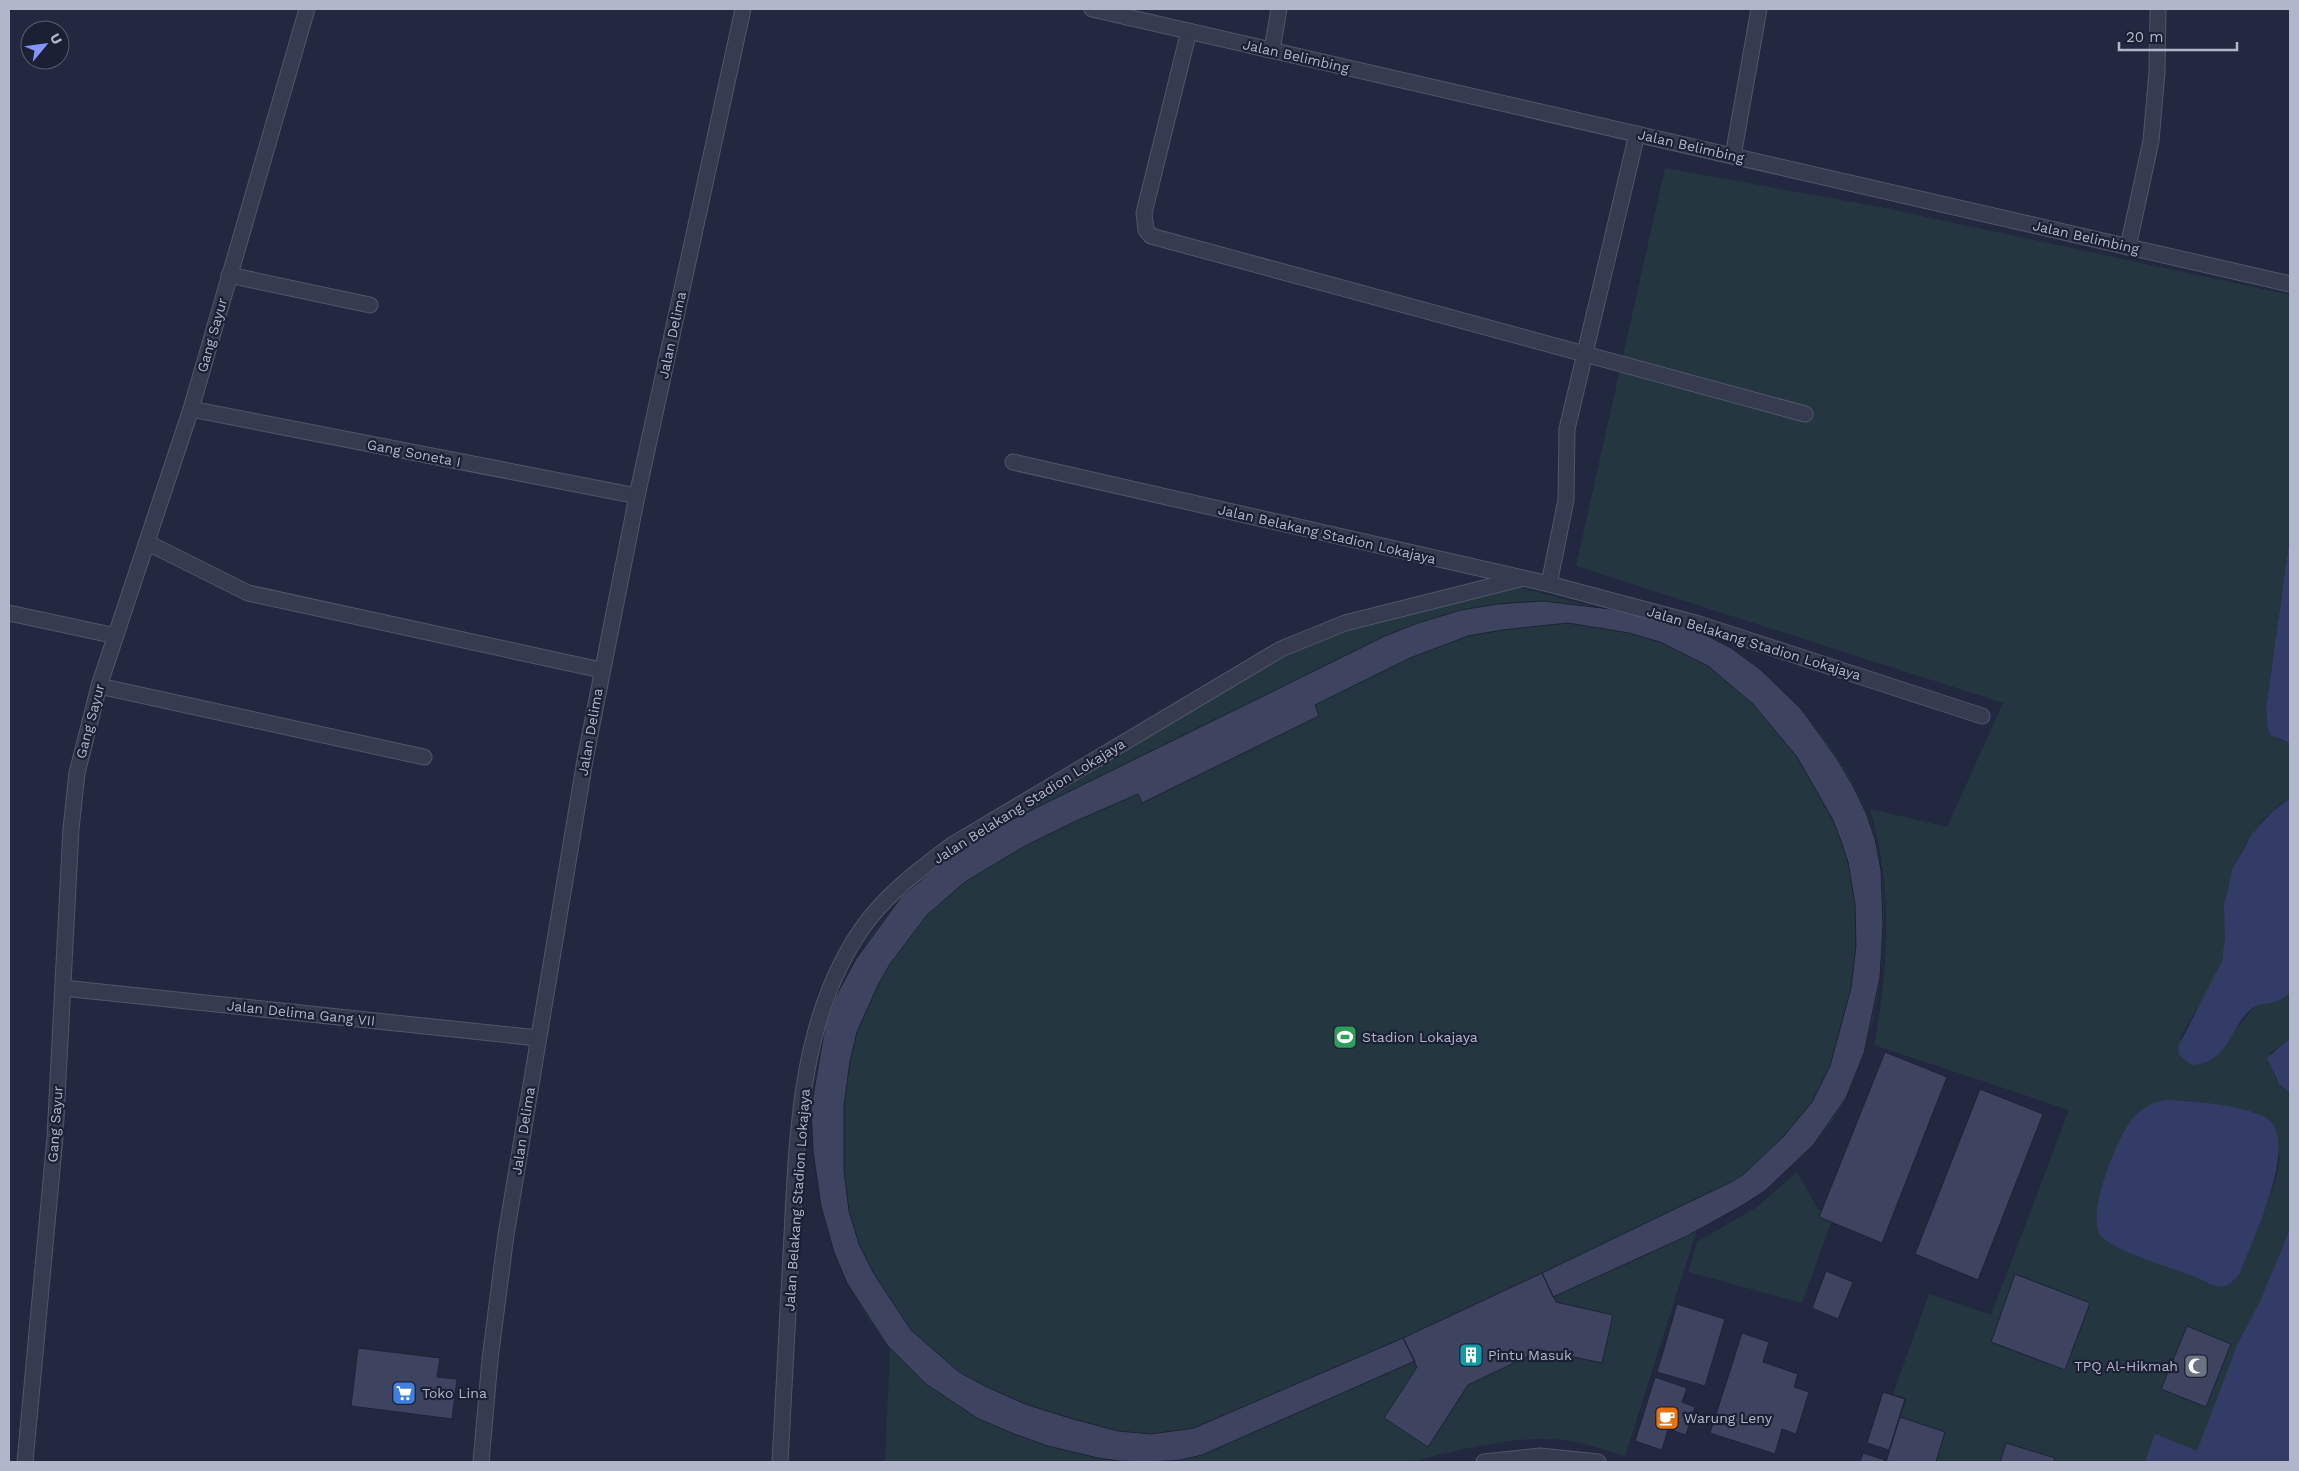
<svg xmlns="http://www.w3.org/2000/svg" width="2299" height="1471" viewBox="0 0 2299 1471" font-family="'Work Sans',sans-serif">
<rect width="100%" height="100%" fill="#22283f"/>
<path fill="#243740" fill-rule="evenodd" d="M 1665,168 L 1880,207 L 2290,295 L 2290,536 L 2266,709 L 2267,720 L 2277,739 L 2290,743 L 2290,798 C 2257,816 2227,867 2225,905 C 2224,924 2228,945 2221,963 C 2211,991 2192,1014 2179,1040 L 2237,1028 L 2253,1008 L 2262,1003 L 2277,1001 L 2290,993 L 2290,1038 L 2270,1053 C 2271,1071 2274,1082 2290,1093 L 2290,1229 L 2260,1301 L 2238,1343 L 2290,1462 L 1936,1462 L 1945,1433 L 1900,1417 L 1907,1398 L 1893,1394 L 1929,1294 L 1991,1315 L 2069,1110 L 1874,1045 C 1889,967 1893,886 1870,809 L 1947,827 L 2003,703 L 1576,566 ZM 2164,1100 L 2193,1101 L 2256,1113 C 2262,1125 2275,1140 2279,1153 C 2284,1171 2248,1251 2240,1273 L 2234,1282 L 2211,1285 L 2202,1280 L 2106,1241 L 2096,1224 L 2098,1203 L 2122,1134 L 2141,1111 Z
M 1514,587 C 1538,591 1560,599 1583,604 C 1633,616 1686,620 1731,648 C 1790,685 1859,771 1876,840 C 1894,916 1881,1029 1846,1098 C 1813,1160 1756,1198 1697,1230 L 1625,1456 C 1604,1450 1583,1442 1562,1440 C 1510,1435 1458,1451 1408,1462 L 885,1462 L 890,1349 L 869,1320 L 847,1283 L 834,1252 L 821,1206 L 813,1151 L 811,1108 L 815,1078 L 826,1021 L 835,998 L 869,938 L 902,896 L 956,851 L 1279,659 C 1353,623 1434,607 1514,587 Z
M 1797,1172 L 1818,1209 L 1833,1217 L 1802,1303 L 1688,1272 L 1697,1242 L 1757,1207 Z"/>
<path fill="#333c66" d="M 2290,536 L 2290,743 L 2270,735 L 2268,728 L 2266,709 Z
M 2290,798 L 2290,993 C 2286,996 2282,1000 2277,1001 C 2268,1004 2259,1003 2251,1009 C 2228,1029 2230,1062 2192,1065 L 2179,1055 L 2178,1047 L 2222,961 L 2225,938 L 2224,905 L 2232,870 L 2252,834 L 2272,812 Z
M 2290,1038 L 2290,1093 L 2279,1084 L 2267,1058 Z
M 2164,1100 C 2186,1100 2253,1106 2269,1120 C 2298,1147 2252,1241 2240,1273 C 2230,1289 2218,1290 2202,1280 C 2180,1270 2115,1252 2101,1236 C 2085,1217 2117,1137 2132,1119 C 2141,1109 2151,1103 2164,1100 Z
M 2290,1229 L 2290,1462 L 2145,1462 L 2155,1434 L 2197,1451 L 2238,1343 L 2260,1301 Z"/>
<path fill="#3e4460" stroke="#1d2236" d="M 1543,601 L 1627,611 L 1698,631 L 1731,648 L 1761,670 L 1802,710 L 1837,759 L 1853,786 L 1866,813 L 1875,839 L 1881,870 L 1883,925 L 1880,977 L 1864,1053 L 1846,1098 L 1814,1144 L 1766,1190 L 1743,1205 L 1687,1236 L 1553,1297 L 1542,1273 L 1731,1182 L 1744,1174 L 1784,1136 L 1812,1102 L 1830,1066 L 1851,988 L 1856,945 L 1855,904 L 1848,862 L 1841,841 L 1833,820 L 1797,757 L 1753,704 L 1708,666 L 1660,642 L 1629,633 L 1568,623 L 1502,630 L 1468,636 L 1410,658 L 1315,705 L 1319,716 L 1142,803 L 1138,794 L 1076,821 L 1025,846 L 965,882 L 927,915 L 890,964 L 879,983 L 857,1032 L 850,1061 L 844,1106 L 844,1171 L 849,1211 L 859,1244 L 874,1274 L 911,1330 L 959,1372 L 985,1386 L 1025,1404 L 1073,1419 L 1118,1431 L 1151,1434 L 1194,1428 L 1403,1338 L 1415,1361 L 1202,1455 L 1181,1460 L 1149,1462 L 1120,1461 L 1098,1458 L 1048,1446 L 1014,1434 L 977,1418 L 926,1384 L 887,1345 L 847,1283 L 834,1252 L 821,1206 L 813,1151 L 811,1108 L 826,1021 L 835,998 L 856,959 L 902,896 L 956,851 L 987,832 L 1385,636 L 1418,623 L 1461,610 L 1497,604 Z
M 1885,1052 L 1947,1077 L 1882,1243 L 1819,1217 Z
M 1980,1089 L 2043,1114 L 1978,1280 L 1915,1254 Z
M 1826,1271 L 1853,1282 L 1838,1319 L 1812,1308 Z
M 1542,1273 L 1556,1302 L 1613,1315 L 1602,1363 L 1541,1350 L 1468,1385 L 1428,1447 L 1384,1418 L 1417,1367 L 1403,1338 Z
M 2015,1274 L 2090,1303 L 2065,1370 L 1991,1342 Z
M 1677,1304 L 1725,1319 L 1705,1386 L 1657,1372 Z
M 2187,1326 L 2231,1344 L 2206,1407 L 2161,1389 Z
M 1742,1333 L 1769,1342 L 1763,1362 L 1798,1374 L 1794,1387 L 1809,1392 L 1796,1434 L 1782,1429 L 1775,1454 L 1710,1433 Z
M 358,1348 L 440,1358 L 437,1377 L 457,1379 L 452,1419 L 351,1406 Z
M 1655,1377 L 1687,1388 L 1682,1402 L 1695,1407 L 1686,1435 L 1668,1429 L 1662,1450 L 1635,1441 Z
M 1883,1392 L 1905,1399 L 1889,1450 L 1867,1443 Z
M 1900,1417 L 1945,1432 L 1936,1462 L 1886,1462 Z
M 2006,1443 L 2055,1458 L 2053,1462 L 2000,1462 Z
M 1863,1453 L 1885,1460 L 1884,1462 L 1860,1462 Z"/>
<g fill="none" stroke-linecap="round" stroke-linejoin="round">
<g stroke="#51566a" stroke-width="17">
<path id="minor" d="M 1189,31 L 1144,213 L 1146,230 L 1151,236 L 1805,414
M 1272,50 L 1279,9
M 1733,156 L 1759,9
M 2128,247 L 2151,141 L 2157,72 L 2158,9
M 229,275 L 370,305
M 191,409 L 637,496
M 1013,462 L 1549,584 L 1699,624 L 1982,716
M 148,543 L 248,593 L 601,670
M 1549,584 L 1566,500 L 1567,429 L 1637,134
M 9,613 L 116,636
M 99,686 L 424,757
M 63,988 L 538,1038
M 25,1462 L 55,1137 L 71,829 L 77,773 L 99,686 L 191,409 L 307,9
M 780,1462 C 784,1393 787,1324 791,1254 C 797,1145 797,1023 861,930 C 885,895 919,870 952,845 L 1281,649 L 1345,623 L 1524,578
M 1484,1462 L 1540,1456 L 1598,1462"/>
</g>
<g stroke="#51566a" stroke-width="17">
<path id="tertiary" d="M 1092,9 L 2290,284
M 481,1462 L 490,1359 L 506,1235 L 585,760 L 637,496 L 743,9"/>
</g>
<use href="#minor" stroke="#363b4f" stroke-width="15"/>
<use href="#tertiary" stroke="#363b4f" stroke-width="15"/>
</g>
<defs>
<g id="stadium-square" transform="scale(1.25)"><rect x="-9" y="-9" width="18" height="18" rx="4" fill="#2e9e5b" stroke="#1b2034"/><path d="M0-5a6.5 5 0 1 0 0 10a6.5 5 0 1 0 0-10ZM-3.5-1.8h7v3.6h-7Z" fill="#fff"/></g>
<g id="building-square" transform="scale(1.25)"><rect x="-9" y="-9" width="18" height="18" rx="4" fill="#0f9aa8" stroke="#1b2034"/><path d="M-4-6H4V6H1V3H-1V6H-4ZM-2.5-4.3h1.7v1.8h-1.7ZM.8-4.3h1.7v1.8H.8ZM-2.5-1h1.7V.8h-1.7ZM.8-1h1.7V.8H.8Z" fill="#fff"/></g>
<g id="mosque-square" transform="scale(1.25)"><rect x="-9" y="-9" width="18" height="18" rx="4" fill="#6b7280" stroke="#1b2034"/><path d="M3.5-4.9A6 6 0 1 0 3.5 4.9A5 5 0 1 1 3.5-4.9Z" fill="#fff"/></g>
<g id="supermarket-square" transform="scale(1.25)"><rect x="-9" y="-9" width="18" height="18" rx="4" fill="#3f7fe0" stroke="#1b2034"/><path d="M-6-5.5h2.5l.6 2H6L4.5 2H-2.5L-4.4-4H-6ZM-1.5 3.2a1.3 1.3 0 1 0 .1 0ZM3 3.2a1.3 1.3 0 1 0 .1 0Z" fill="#fff"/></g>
<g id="cafe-square" transform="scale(1.25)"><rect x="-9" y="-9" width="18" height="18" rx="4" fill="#e8710a" stroke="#1b2034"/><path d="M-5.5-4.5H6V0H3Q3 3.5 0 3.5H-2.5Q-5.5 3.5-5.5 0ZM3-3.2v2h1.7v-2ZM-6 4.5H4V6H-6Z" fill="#fff"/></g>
</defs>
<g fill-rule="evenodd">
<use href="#stadium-square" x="1345" y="1037"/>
<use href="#building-square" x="1471" y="1355"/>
<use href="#mosque-square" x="2196" y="1366"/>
<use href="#supermarket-square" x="404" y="1393"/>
<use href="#cafe-square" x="1667" y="1418"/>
</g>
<g text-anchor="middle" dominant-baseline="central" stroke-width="4.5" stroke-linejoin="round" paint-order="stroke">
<g font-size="14" fill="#b2b6ca" stroke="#1b2034">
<text transform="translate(1296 56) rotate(13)">Jalan Belimbing</text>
<text transform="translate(1691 146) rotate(13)">Jalan Belimbing</text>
<text transform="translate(2086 237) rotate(13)">Jalan Belimbing</text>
<text transform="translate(212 335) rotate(-74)">Gang Sayur</text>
<text transform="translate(672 335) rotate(-78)">Jalan Delima</text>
<text transform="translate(414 453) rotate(11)">Gang Soneta I</text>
<text transform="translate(1327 534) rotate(13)">Jalan Belakang Stadion Lokajaya</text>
<text transform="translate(1754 643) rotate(17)">Jalan Belakang Stadion Lokajaya</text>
<text transform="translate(90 721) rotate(-75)">Gang Sayur</text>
<text transform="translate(590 732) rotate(-80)">Jalan Delima</text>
<text transform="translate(1029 801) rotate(-32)">Jalan Belakang Stadion Lokajaya</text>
<text transform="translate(301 1013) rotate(6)">Jalan Delima Gang VII</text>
<text transform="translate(55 1124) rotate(-86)">Gang Sayur</text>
<text transform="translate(523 1131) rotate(-81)">Jalan Delima</text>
<text transform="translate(797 1200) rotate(-86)">Jalan Belakang Stadion Lokajaya</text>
</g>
<g font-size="14" fill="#b2b6ca" stroke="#1b2034" text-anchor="start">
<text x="1362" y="1037">Stadion Lokajaya</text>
<text x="1488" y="1355">Pintu Masuk</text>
<text x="2178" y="1366" text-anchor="end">TPQ Al-Hikmah</text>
<text x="422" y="1393">Toko Lina</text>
<text x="1684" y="1418">Warung Leny</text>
</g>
</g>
<rect width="2299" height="1471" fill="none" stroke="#b2b6ca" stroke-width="20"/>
<g transform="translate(45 45) rotate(61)"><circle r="24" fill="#1b2034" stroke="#575c70"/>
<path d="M0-4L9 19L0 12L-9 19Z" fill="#8396ff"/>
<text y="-8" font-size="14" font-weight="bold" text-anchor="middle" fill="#b2b6ca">U</text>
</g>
<path d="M2119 42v8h118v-8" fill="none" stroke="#b2b6ca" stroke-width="2.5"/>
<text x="2126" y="42" font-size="15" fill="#b2b6ca" stroke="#1b2034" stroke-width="4" paint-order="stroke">20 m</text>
</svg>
